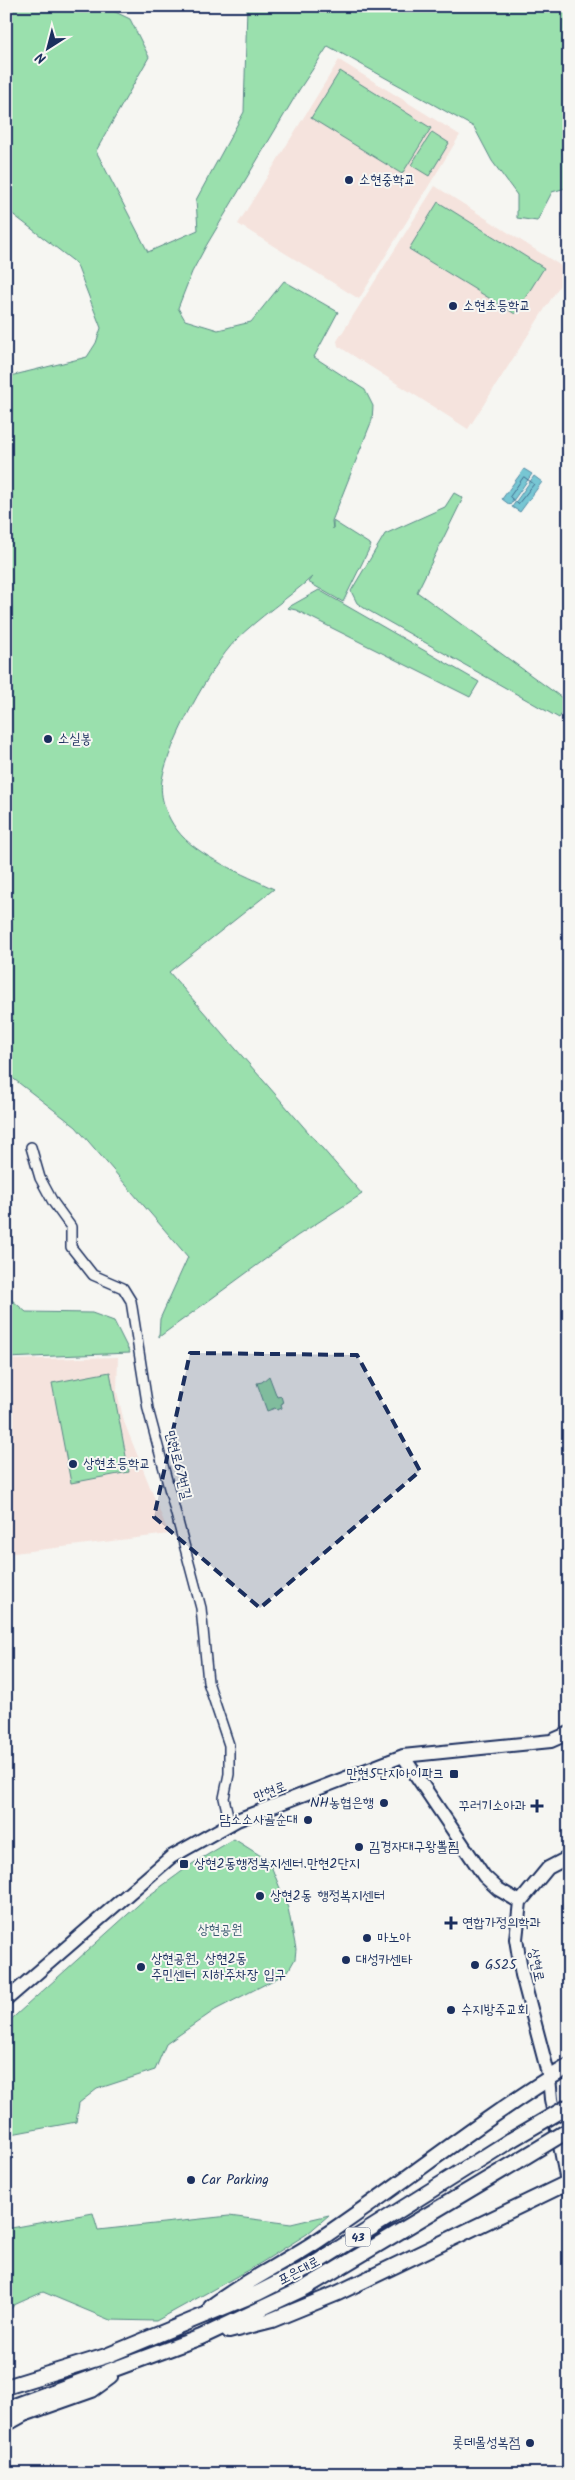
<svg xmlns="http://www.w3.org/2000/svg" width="575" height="2480" viewBox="0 0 575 2480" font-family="Kalam,'Poor Story',sans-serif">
<rect width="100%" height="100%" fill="#f6f6f2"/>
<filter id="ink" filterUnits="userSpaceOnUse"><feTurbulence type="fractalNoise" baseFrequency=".02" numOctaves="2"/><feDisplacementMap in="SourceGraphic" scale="10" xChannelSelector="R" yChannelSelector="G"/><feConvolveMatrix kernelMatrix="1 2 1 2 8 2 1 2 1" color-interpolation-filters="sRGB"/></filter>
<g filter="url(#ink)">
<path fill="#f5e3dd" d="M 339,60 L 460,135 L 359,299 L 238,224 Z
M 435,186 L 569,271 L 468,429 L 338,346 L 337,341 Z
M 118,1357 L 117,1392 L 124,1422 L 169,1534 L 6,1554 L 6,1360 Z"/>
<path fill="#9ae0ad" stroke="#5a8886" d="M 6,6 L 103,6 L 130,19 L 149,57 L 96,151 L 148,252 L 198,230 L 196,200 L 244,112 L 247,6 L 569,6 L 569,187 L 552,192 L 537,221 L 517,218 L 517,195 L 492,161 L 474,127 L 328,46 L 299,90 L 206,246 L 192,272 L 178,308 L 185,320 L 218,330 L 251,322 L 284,281 L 338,312 L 314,357 L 365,390 L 373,406 L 372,420 L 332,521 L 333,529 L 333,521 L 371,545 L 343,602 L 308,582 L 312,577 C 287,599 259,617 236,640 C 210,667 168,744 162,780 C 159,797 167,817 177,830 C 196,856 245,875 274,889 L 169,972 L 362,1194 L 297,1236 L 159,1337 L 160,1319 L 188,1257 L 76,1127 L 6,1073 L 6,377 L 87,357 L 96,343 L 101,328 L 76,263 L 6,209 Z
M 340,71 L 431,128 L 402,174 L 311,118 Z
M 432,132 L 449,143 L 429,176 L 411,165 Z
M 438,202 L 544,268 L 515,314 L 409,249 Z
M 454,493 L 463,498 L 417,592 L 569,703 L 559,718 L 364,608 L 357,603 L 351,591 L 385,534 L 445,507 Z
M 319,590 L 479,682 L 470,697 L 296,610 L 287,608 Z
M 6,1295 L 26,1312 L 92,1313 L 114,1321 L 130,1353 L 6,1358 Z
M 110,1372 L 129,1472 L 71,1483 L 52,1383 Z
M 269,1376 L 277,1397 L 281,1396 L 283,1403 L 281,1404 L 282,1408 L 277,1410 L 275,1408 L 267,1411 L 257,1383 L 262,1382 Z
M 234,1839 L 269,1861 L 288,1908 L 296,1949 L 295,1959 L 287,1973 L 215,2010 L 166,2044 L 155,2070 L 97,2089 L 79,2103 L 76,2122 L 6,2135 L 6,2024 L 147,1897 L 192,1864 Z
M 93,2213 L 98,2230 L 229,2216 L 291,2224 L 329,2215 L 307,2234 L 259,2264 L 156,2321 L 110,2320 L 43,2292 L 14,2305 L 6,2315 L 6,2229 Z"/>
<path fill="#77c6d3" stroke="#528aa4" d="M 524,469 L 532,474 L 510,505 L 502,499 Z
M 534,476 L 542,482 L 520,512 L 512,507 Z"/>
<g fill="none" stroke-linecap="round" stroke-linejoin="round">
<path stroke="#406b8d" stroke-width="1" d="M 524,477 L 534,484 L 518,504 L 510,497 Z"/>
<g stroke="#1b2f5e" stroke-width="12">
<path id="street" d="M 31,1147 L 40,1178 L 53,1202 L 71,1227 L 71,1247 L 93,1275 L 123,1288 L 131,1301 L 148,1409 L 201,1608 L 208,1682 L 229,1745 L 229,1774 L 224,1798 L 230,1824"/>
</g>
<g stroke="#1b2f5e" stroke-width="16">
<path id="secondary" d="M 403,1756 L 484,1876 L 498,1889 L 520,1902
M 569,1857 L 548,1868 L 520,1902 L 516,1939 L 522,1975 L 549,2077 L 551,2099 L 569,2192
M 6,2000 L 171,1857 L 237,1820 L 403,1756 L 551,1741 L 569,1733"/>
</g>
<g stroke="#1b2f5e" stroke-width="18">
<path id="primary" d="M 211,2307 C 246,2280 287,2262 323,2237 C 406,2181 483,2118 569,2066
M 229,2331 L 272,2320 L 338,2293 L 569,2182
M 6,2387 L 106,2356 L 258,2293 L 311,2266 L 511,2140
M 6,2409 L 201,2337 L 305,2288 L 518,2161
M 6,2424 L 24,2414 L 92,2390 L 110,2377"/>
</g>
<use href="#street" stroke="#f6f6f2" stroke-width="9"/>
<use href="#secondary" stroke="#f6f6f2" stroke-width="12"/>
<use href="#primary" stroke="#f6f6f2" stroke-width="14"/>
<g stroke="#1b2f5e" stroke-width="18" stroke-linecap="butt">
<path id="primary-bridge" d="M 511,2140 L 569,2106
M 518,2161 L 569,2130"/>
</g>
<use href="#primary-bridge" stroke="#f6f6f2" stroke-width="14"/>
</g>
</g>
<path fill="#1b2f5e" fill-opacity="0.2" stroke="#1b2f5e" stroke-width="4" stroke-dasharray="10 6" stroke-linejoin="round" d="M 190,1353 L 357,1355 L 420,1471 L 260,1608 L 154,1517 Z"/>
<g fill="#1b2f5e" stroke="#f6f6f2" stroke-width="2">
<circle cx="349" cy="180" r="5"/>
<circle cx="453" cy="306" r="5"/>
<circle cx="48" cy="739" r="5"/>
<circle cx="73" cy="1464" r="5"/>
<rect x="449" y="1769" width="10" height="10" rx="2.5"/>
<circle cx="384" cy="1803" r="5"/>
<path d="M534.5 1798.5h5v5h5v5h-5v5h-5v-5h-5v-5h5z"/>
<circle cx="308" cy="1820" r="5"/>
<circle cx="359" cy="1847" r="5"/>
<rect x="179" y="1859" width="10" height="10" rx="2.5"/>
<circle cx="260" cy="1896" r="5"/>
<path d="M448.5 1915.5h5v5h5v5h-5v5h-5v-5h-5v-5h5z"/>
<circle cx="367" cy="1938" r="5"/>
<circle cx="346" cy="1960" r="5"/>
<circle cx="475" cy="1965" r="5"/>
<circle cx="141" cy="1967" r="5"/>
<circle cx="451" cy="2010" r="5"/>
<circle cx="191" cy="2180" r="5"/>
<circle cx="530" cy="2443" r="5"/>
</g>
<g text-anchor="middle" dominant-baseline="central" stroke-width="4" stroke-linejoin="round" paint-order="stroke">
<rect fill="#f6f6f2" stroke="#5d6b8a" stroke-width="1" x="345.5" y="2227.5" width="25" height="19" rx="4"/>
<g font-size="12" font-weight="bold" fill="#1b2f5e">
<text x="358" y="2237">43</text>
</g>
<g font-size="14" fill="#1b2f5e" stroke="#f6f6f2" text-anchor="start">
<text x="359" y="180">소현중학교</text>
<text x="463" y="306">소현초등학교</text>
<text x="58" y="739">소실봉</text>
<text x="83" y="1464">상현초등학교</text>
<text x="444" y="1774" text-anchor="end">만현5단지아이파크</text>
<text x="374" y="1803" text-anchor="end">NH농협은행</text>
<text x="526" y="1806" text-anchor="end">꾸러기소아과</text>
<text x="298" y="1820" text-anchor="end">담소소사골순대</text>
<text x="369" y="1847">김경자대구왕뽈찜</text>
<text x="194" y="1864">상현2동행정복지센터.만현2단지</text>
<text x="270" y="1896">상현2동 행정복지센터</text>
<text x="462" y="1923">연합가정의학과</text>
<text x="377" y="1938">마노아</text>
<text x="151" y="1959">상현공원, 상현2동<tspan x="151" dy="16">주민센터 지하주차장 입구</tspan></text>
<text x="356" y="1960">대성카센타</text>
<text x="485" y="1965">GS25</text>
<text x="461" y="2010">수지방주교회</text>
<text x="201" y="2180">Car Parking</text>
<text x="520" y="2443" text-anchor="end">롯데몰성복점</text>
</g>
<g font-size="14" fill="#1b2f5e" stroke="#f6f6f2">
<text transform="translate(178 1465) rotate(76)">만현로67번길</text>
<text transform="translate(270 1792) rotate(-21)">만현로</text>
<text transform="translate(536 1965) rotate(79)">상현로</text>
<text transform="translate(299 2271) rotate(-28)">포은대로</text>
</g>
<g font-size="14" fill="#3b5b72" stroke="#f6f6f2">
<text x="220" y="1930">상현공원</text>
</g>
</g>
<rect width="575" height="2480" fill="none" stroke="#f6f6f2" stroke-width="25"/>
<rect x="12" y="12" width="550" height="2455" fill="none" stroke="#1b2f5e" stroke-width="2" filter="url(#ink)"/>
<g transform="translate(48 48) rotate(216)" stroke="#f6f6f2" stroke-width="4" paint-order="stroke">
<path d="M0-4L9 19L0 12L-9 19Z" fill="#1b2f5e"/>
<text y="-8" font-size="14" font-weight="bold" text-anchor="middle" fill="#1b2f5e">N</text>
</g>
</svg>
